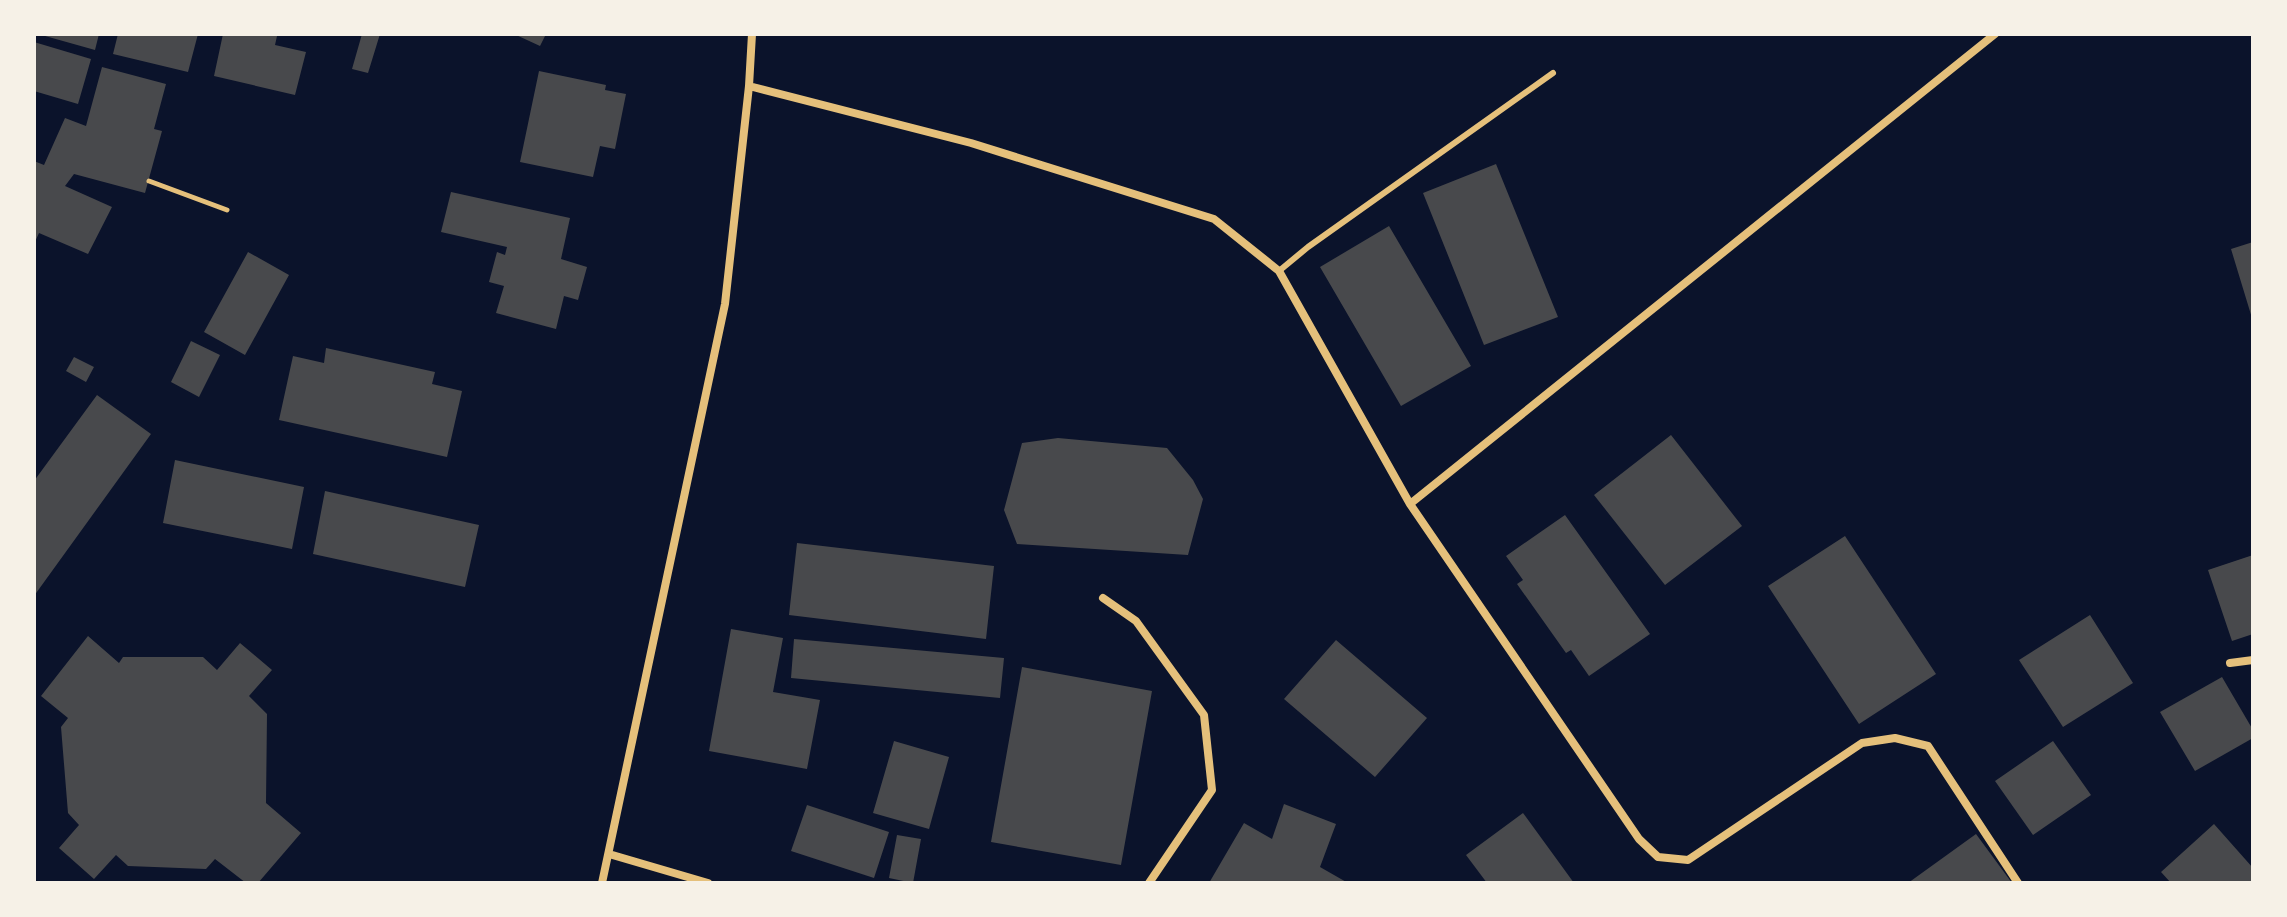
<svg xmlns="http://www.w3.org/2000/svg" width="2287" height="917" viewBox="0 0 2287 917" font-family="'Asap Condensed',sans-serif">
<rect width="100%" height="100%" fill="#14213d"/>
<path fill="#0b132b" d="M 34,34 L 2253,34 L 2253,883 L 34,883 Z"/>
<path fill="#48494c" d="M 38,34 L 99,34 L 95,50 Z
M 118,34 L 198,34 L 188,72 L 113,54 Z
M 223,34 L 270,34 L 277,36 L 275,45 L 306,52 L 295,95 L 214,76 Z
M 362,34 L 380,34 L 368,73 L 352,69 Z
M 514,34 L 546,34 L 540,46 Z
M 34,42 L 91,59 L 78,104 L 34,91 Z
M 102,67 L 166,84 L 154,129 L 162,131 L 145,193 L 74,174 L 65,186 L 112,207 L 88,254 L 39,233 L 34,244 L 34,161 L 44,165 L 65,118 L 86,126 Z
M 539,71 L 606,85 L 605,90 L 626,94 L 615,149 L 600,146 L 593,177 L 520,162 Z
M 1496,164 L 1558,317 L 1484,345 L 1423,193 Z
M 451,192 L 570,218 L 561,259 L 587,267 L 578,300 L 564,296 L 556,329 L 496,313 L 504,286 L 489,282 L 497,252 L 505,255 L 507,247 L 441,232 Z
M 1389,226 L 1471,366 L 1401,406 L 1320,267 Z
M 2253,242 L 2253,318 L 2252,318 L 2231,249 Z
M 248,252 L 289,275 L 245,355 L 204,332 Z
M 191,341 L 220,355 L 199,397 L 171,382 Z
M 326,348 L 435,372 L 432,384 L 462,391 L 447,457 L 279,420 L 293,356 L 324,363 Z
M 74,357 L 94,367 L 86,382 L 66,371 Z
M 97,395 L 151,434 L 34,596 L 34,481 Z
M 1671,435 L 1742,526 L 1665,585 L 1594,495 Z
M 1058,438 L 1167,448 L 1193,480 L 1203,499 L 1188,555 L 1017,544 L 1004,510 L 1022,443 Z
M 175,460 L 304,487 L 292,549 L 163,523 Z
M 325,491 L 479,525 L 465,587 L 313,554 Z
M 1565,515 L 1650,634 L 1589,676 L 1571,650 L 1566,653 L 1517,584 L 1523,580 L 1506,556 Z
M 1845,536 L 1936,674 L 1859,724 L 1768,586 Z
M 797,543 L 994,566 L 986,639 L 789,615 Z
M 2253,555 L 2253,634 L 2232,641 L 2208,570 Z
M 2090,615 L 2133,683 L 2063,727 L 2019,660 Z
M 731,629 L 783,638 L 773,692 L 820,700 L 807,769 L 709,751 Z
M 88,636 L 119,663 L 123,657 L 203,657 L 217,670 L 240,643 L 272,670 L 249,696 L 267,714 L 266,803 L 301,833 L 258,883 L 246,883 L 215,859 L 206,869 L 128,866 L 116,855 L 94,879 L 59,848 L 79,825 L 68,813 L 61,727 L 68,718 L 41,696 Z
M 794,639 L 1004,658 L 1000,698 L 791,678 Z
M 1336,640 L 1427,718 L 1375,777 L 1284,699 Z
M 1022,667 L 1152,691 L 1121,865 L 991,842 Z
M 2222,677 L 2253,730 L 2253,738 L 2195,771 L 2160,712 Z
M 894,741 L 949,757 L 929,829 L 873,813 Z
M 2053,741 L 2091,795 L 2033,835 L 1995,781 Z
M 1284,804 L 1336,824 L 1320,867 L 1348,883 L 1209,883 L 1244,823 L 1272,839 Z
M 807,805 L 889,832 L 874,878 L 791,851 Z
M 1523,813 L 1574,883 L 1487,883 L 1466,855 Z
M 2214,824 L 2253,868 L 2253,879 L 2249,883 L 2171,883 L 2161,872 Z
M 1976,834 L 2012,883 L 1908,883 Z
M 897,835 L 921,839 L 913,883 L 889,878 Z"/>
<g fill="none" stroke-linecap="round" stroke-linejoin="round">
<path stroke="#e5c07b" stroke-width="5" d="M 149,181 L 227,210"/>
<path stroke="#e5c07b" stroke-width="6" d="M 1279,271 L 1308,247 L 1553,73"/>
<path stroke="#e5c07b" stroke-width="8" d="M 749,86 L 971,143 L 1214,219 L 1279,271 L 1410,504 L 1639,839 L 1658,857 L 1688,860 L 1862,743 L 1895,738 L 1928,746 L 2018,883
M 1410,504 L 1995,34
M 1103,598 L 1136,621 L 1204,715 L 1212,790 L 1149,883
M 2230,663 L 2253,660
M 609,854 L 708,883
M 602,883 L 725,304 L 749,86 L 752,34"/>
</g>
<rect width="2287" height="917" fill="none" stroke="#f6f1e7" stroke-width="72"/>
</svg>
